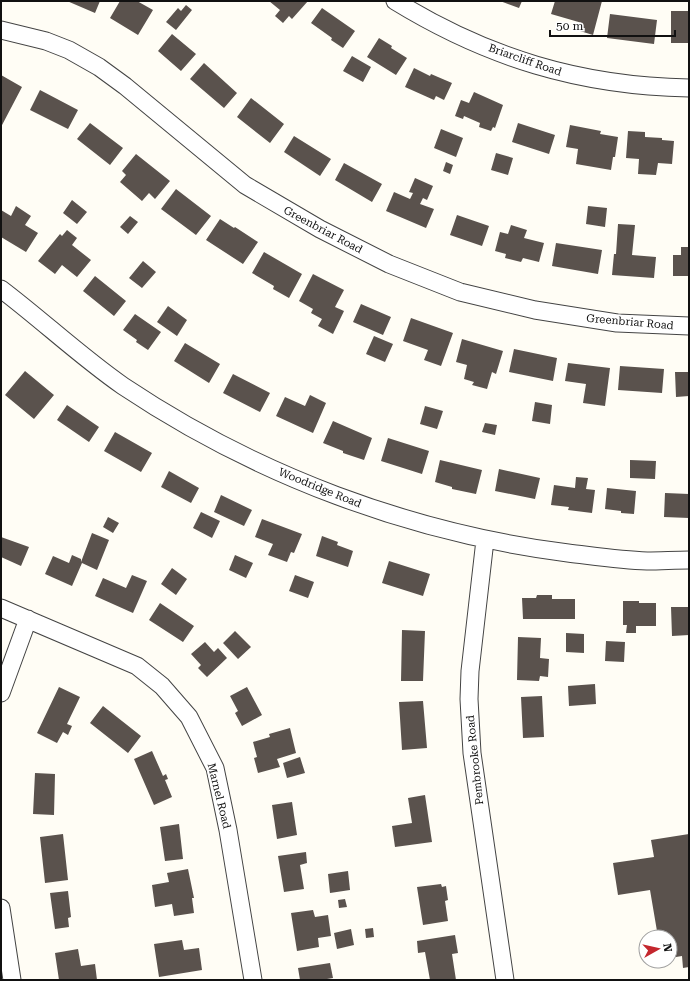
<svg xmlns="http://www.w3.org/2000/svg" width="690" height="981" viewBox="0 0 690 981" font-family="'Roboto Serif',serif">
<rect width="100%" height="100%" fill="#fffdf5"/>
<path fill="#5a524d" d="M 67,1 L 100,1 L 95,13 Z
M 120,1 L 137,1 L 153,10 L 138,35 L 110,18 Z
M 269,1 L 308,1 L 292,19 L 289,16 L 283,23 L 275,16 L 280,10 Z
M 500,1 L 522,1 L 519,8 Z
M 555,1 L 602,1 L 593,35 L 580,31 L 582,23 L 551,14 Z
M 186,5 L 192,10 L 176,30 L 166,22 L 178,8 L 181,11 Z
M 322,8 L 355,31 L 343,48 L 331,40 L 332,38 L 311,23 Z
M 671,11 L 689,11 L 689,43 L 671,43 Z
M 610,14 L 657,20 L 654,44 L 607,38 Z
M 172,34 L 196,54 L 181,71 L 158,51 Z
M 379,38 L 392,46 L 391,48 L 407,58 L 396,75 L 367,57 Z
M 352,56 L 371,67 L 363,82 L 343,71 Z
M 204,63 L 237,93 L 224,108 L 190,79 Z
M 414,68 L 430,76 L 431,74 L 452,83 L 444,100 L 436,96 L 434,100 L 405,87 Z
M 1,75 L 22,87 L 1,127 Z
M 40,90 L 78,110 L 68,129 L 30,110 Z
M 474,92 L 503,105 L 495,128 L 493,127 L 491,131 L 479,127 L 480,123 L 464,116 L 463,119 L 455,116 L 461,100 L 469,103 Z
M 251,98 L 284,124 L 270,143 L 237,117 Z
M 90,123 L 123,148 L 110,165 L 77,139 Z
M 518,123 L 555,135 L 549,154 L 512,142 Z
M 570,125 L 601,131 L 600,134 L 618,137 L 615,157 L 613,157 L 611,170 L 576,164 L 578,149 L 566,147 Z
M 441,129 L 463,138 L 456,157 L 434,148 Z
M 628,131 L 645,132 L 645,137 L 662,138 L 662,140 L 674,141 L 672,164 L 658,163 L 656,175 L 638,174 L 639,159 L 626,158 Z
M 294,136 L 331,159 L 320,176 L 284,152 Z
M 496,153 L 513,158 L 508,175 L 491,170 Z
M 136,154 L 170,181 L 155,199 L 149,193 L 142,201 L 120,182 L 126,175 L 122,171 Z
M 446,162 L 453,165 L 450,174 L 443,171 Z
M 344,163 L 382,184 L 372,202 L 335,180 Z
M 415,178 L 433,186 L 427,200 L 423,198 L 420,204 L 434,209 L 426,228 L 386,211 L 394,192 L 410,199 L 413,193 L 409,192 Z
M 176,189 L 211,216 L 196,235 L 161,209 Z
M 72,200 L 87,212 L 77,224 L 63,213 Z
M 16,206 L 31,216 L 25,225 L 38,233 L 26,252 L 1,237 L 1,210 L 11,216 Z
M 588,206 L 607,208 L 605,227 L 586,224 Z
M 457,215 L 489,226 L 482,246 L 450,235 Z
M 130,216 L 138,222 L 128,234 L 120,227 Z
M 220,219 L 234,228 L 235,227 L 258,242 L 243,264 L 206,240 Z
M 618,224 L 635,225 L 632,255 L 656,257 L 654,278 L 612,275 L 614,254 L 616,254 Z
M 511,225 L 527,230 L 524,238 L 544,243 L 539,262 L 523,258 L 521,262 L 505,258 L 506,254 L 495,251 L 500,232 L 508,234 Z
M 67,230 L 77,238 L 72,245 L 91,260 L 77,277 L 62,265 L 55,274 L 38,261 L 60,234 L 62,236 Z
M 556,243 L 602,250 L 598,274 L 552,266 Z
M 681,247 L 689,247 L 689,276 L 673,276 L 673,255 L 681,255 Z
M 264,252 L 302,274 L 289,298 L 273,289 L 274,286 L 252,273 Z
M 143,261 L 156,272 L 142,288 L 129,278 Z
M 313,274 L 344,290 L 335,307 L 344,311 L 333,334 L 318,326 L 322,319 L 311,313 L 313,309 L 299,301 Z
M 95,276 L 126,301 L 114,316 L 83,291 Z
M 361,304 L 391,317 L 383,335 L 353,322 Z
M 168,306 L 187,320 L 177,336 L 157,322 Z
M 135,314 L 161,332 L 148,350 L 136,342 L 137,340 L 123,330 Z
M 411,318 L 453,333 L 441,366 L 424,360 L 428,350 L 403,341 Z
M 374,336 L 393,344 L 385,362 L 366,354 Z
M 462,339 L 503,351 L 496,374 L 492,372 L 487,389 L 472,385 L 474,382 L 464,379 L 467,365 L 456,362 Z
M 185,343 L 220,364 L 209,383 L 174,361 Z
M 514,349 L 557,358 L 553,381 L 509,372 Z
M 568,363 L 610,368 L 605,406 L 583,403 L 586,384 L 565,381 Z
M 620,366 L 664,369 L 662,393 L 618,390 Z
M 25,371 L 54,395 L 34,419 L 5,395 Z
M 675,372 L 689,372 L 689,396 L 676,397 Z
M 233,374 L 270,393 L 260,412 L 223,393 Z
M 310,395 L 326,403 L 313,433 L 276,416 L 285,397 L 305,406 Z
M 535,402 L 552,405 L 550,424 L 532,421 Z
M 67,405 L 99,427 L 89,442 L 57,420 Z
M 425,406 L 443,411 L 437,429 L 420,424 Z
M 333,421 L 372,438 L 364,460 L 343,453 L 343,451 L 323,443 Z
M 485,423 L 497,425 L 495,435 L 482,432 Z
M 115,432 L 152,453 L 141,472 L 104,451 Z
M 388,438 L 429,451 L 422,474 L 381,461 Z
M 440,460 L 482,470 L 476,494 L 452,489 L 452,487 L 435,482 Z
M 630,460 L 656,461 L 655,479 L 630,478 Z
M 499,469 L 540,478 L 535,499 L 495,491 Z
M 169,471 L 199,488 L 191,503 L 161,487 Z
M 576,477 L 588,478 L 586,489 L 595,490 L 592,513 L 568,510 L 569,507 L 551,505 L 554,485 L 575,488 Z
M 607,488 L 636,491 L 634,514 L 621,513 L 621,511 L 605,509 Z
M 665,493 L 689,494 L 689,518 L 664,517 Z
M 221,495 L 252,510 L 244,526 L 214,512 Z
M 201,512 L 220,521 L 212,538 L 193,528 Z
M 108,517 L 119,523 L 113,533 L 103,527 Z
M 262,519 L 302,534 L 294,553 L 291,552 L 287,562 L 268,555 L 273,544 L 255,537 Z
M 92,533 L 109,540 L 97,570 L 82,563 L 72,586 L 45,574 L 53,556 L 69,563 L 72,555 L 81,559 L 81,562 Z
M 322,536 L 338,542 L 337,545 L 353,551 L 348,567 L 316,556 Z
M 1,537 L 29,547 L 21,566 L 1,557 Z
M 235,555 L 253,563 L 246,578 L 229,570 Z
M 389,561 L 430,574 L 423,596 L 382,583 Z
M 172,568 L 187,579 L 176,595 L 161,584 Z
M 132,575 L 147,581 L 133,613 L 95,596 L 103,578 L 126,588 Z
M 295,575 L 314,582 L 308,598 L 289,591 Z
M 537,595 L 552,595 L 552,599 L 575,599 L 575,619 L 523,619 L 522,598 L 536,598 Z
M 623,601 L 639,601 L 639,603 L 656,603 L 656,626 L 636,626 L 636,633 L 626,633 L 627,625 L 623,625 Z
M 160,603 L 194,626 L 183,642 L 149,620 Z
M 671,607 L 689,607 L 689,635 L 672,636 Z
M 402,630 L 425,631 L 423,681 L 401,681 Z
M 235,631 L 251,647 L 238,659 L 223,643 Z
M 566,633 L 584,634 L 584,653 L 566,652 Z
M 518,637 L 541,638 L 540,658 L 549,659 L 548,677 L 540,676 L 539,681 L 517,680 Z
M 606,641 L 625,642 L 624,662 L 605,661 Z
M 205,642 L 214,652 L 218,648 L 227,658 L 207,677 L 198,668 L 201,665 L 191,654 Z
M 595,684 L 596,704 L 569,706 L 568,686 Z
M 59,687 L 80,697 L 67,724 L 72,726 L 68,735 L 63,732 L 57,743 L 37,733 Z
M 247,687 L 262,715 L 242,726 L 235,713 L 238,711 L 230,696 Z
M 542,696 L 544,737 L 523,738 L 521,697 Z
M 423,701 L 427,748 L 402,750 L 399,702 Z
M 103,706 L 141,736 L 128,753 L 90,723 Z
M 290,728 L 296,753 L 277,759 L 280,767 L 258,773 L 254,758 L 257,757 L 253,742 L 270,737 L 269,734 Z
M 152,751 L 163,776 L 166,774 L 168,779 L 165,780 L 172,797 L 154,805 L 134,759 Z
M 300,757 L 305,773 L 287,778 L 283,763 Z
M 35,773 L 55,774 L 54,815 L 33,814 Z
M 425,795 L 432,842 L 395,847 L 392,826 L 412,823 L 408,798 Z
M 292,802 L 297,835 L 277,839 L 272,805 Z
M 179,824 L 183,859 L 165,861 L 160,827 Z
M 63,834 L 68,880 L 45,883 L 40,837 Z
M 689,834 L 689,967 L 683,968 L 682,956 L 670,958 L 670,937 L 658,937 L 650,890 L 618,895 L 613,863 L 654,857 L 651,840 Z
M 306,852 L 307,863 L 300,865 L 304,889 L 284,892 L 278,856 Z
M 188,869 L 194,898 L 192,898 L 194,913 L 174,916 L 172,904 L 155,907 L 152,885 L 169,882 L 167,873 Z
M 348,871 L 350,890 L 330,893 L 328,874 Z
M 441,884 L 442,887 L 446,886 L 448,900 L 445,901 L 448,921 L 423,925 L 417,887 Z
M 68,891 L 71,917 L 68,918 L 69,927 L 55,929 L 50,893 Z
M 345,899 L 347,907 L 339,908 L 338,900 Z
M 313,910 L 315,917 L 328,915 L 331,936 L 318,938 L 319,947 L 297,951 L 291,913 Z
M 373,928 L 374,937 L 366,938 L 365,929 Z
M 351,929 L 354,945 L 337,949 L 334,933 Z
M 455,935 L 458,953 L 452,954 L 456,980 L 430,980 L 425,952 L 418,953 L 417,941 Z
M 182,940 L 184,950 L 199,948 L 202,970 L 159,977 L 154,944 Z
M 78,949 L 81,966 L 95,964 L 97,980 L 59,980 L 55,953 Z
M 330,963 L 333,978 L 321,980 L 300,980 L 298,968 Z"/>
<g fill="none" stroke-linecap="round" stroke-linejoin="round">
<g stroke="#444" stroke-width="19">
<path id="street" d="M 395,1 C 488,58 580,86 689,88
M 1,30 L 46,41 L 69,50 L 99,67 L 125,86 L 245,185 L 320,229 L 389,264 L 460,292 L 535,310 L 617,323 L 689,326
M 1,289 C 42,320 80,356 123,386 C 256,475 410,533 568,553 C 594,556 621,560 647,561 C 661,561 675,560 689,560
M 485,540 L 470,671 L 469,699 L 472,753 L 505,980
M 1,608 L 137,666 L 162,686 L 189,717 L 215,768 L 228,830 L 253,980
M 1,693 L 28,619
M 1,908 L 12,980"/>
</g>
<use href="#street" stroke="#fff" stroke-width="17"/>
</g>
<g text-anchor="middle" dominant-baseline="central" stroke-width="4" stroke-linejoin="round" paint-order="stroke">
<g font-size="11" fill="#111" stroke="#fff">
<text transform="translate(525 60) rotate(19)">Briarcliff Road</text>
<text transform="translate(323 230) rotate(28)">Greenbriar Road</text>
<text transform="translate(630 322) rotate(5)">Greenbriar Road</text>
<text transform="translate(320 488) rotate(22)">Woodridge Road</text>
<text transform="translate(475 760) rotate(-96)">Pembrooke Road</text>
<text transform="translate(219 796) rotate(76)">Marnel Road</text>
</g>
</g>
<rect width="690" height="981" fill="none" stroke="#111111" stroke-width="4"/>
<g transform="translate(658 949) rotate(82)"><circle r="19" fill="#ffffff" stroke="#a0a0a0"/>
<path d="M0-3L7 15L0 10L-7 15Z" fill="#c4262e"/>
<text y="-6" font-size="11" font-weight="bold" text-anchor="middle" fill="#111111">N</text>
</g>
<path d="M550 30v6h125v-6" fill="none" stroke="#111111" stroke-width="2"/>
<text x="556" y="30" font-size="12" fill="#111111" stroke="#ffffff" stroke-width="3" paint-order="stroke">50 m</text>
</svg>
